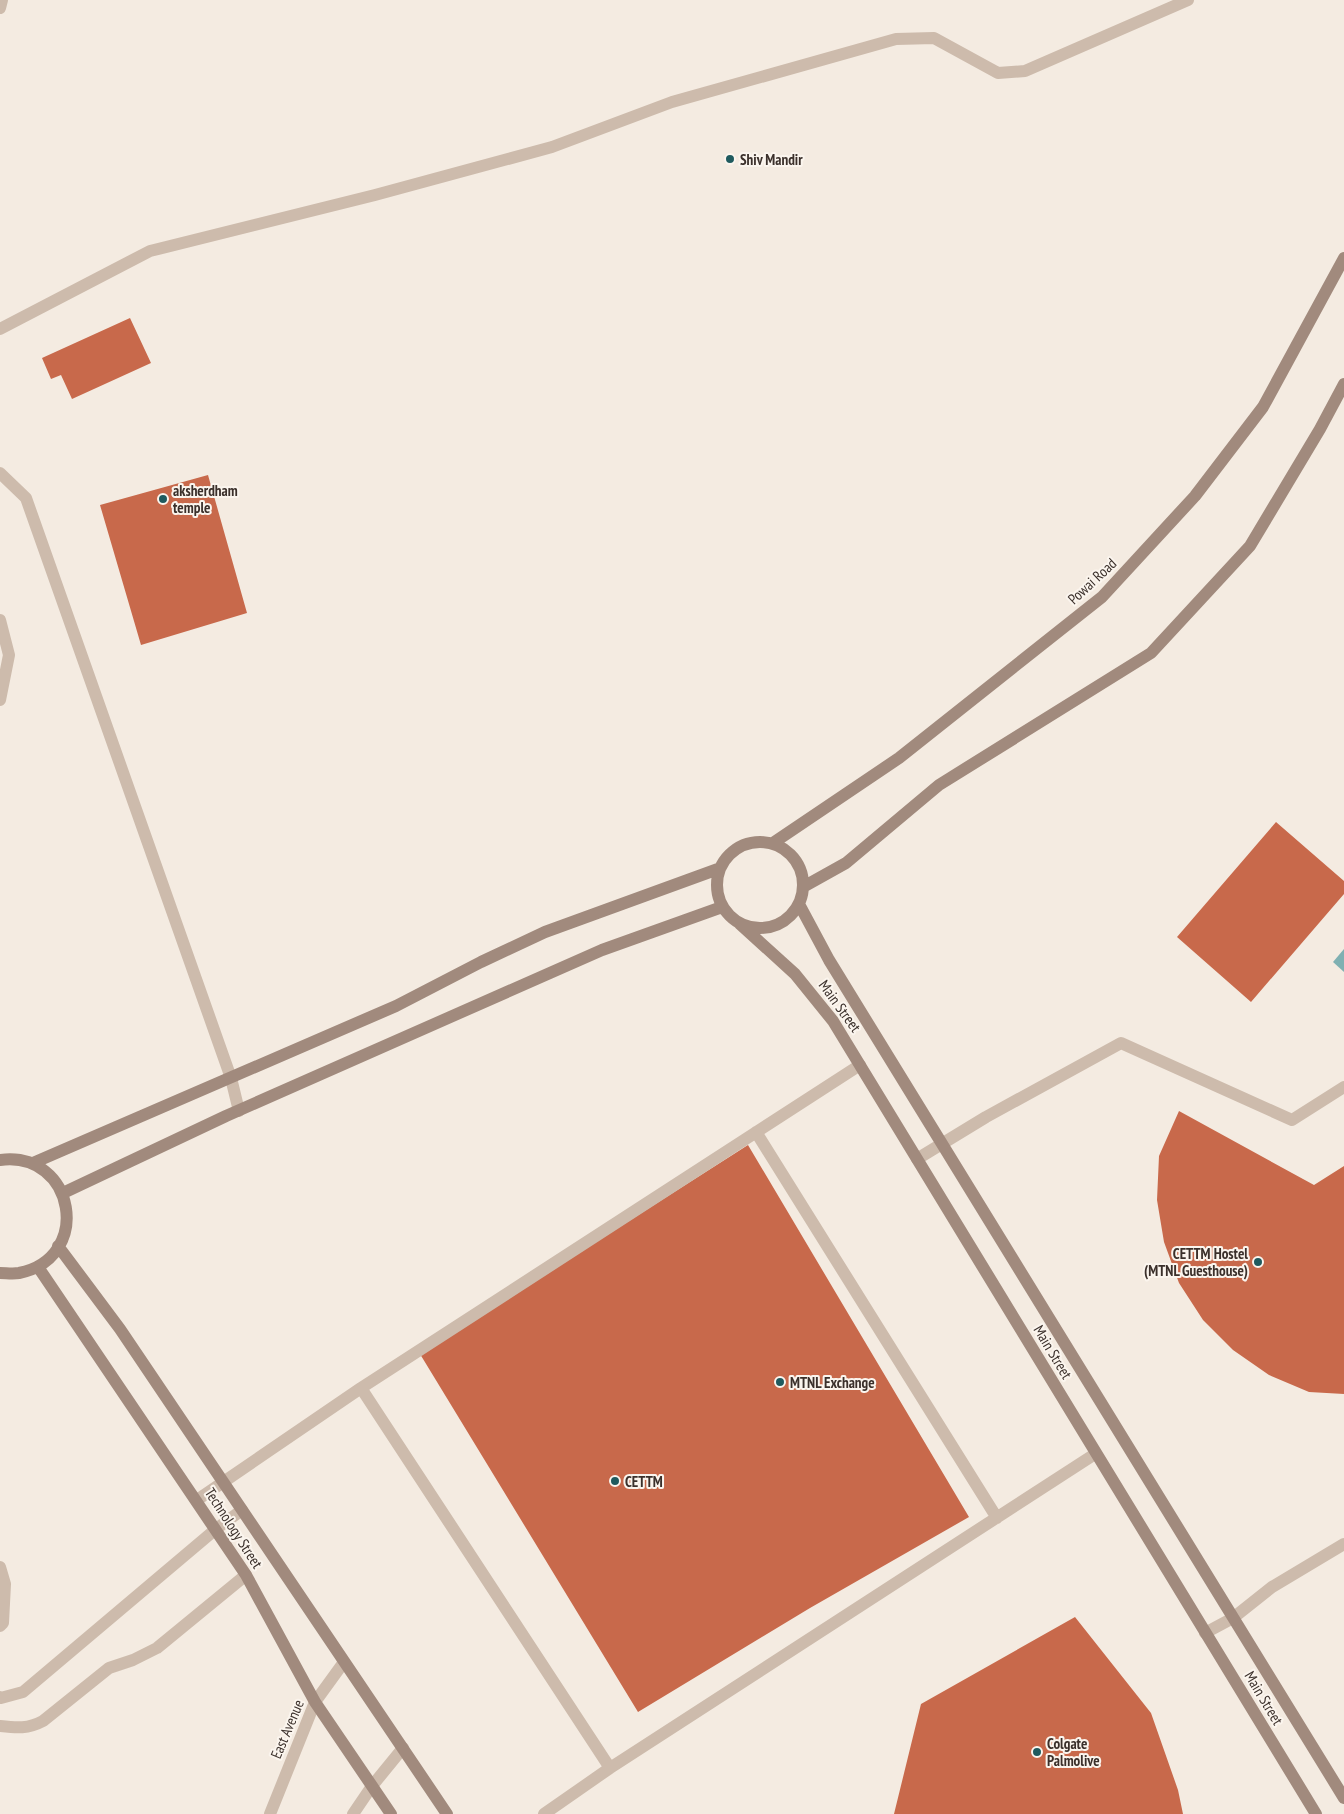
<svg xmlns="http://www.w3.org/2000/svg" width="1344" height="1814" viewBox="0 0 1344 1814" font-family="'PT Sans Narrow',sans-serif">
<rect width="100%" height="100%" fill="#f4ebe1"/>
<path fill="#7fb0b2" d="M 1344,949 L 1344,972 L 1333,962 Z"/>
<path fill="#c8694b" d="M 130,318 L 151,363 L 72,399 L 61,375 L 51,379 L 42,358 Z
M 208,475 L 247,613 L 141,645 L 100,505 Z
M 1276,822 L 1344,881 L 1344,894 L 1251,1002 L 1177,937 Z
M 1179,1111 L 1314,1185 L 1344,1166 L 1344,1394 L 1309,1392 L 1269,1375 L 1233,1350 L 1203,1320 L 1179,1283 L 1164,1242 L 1157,1200 L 1159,1156 Z
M 748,1145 L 969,1517 L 810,1608 L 638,1712 L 420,1354 Z
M 1075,1617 L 1151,1713 L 1178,1790 L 1183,1814 L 894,1814 L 921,1704 Z"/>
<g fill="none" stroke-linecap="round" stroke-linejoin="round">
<path stroke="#cdbbac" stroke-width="12" d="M 756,1132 L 997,1518
M 917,1159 L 986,1117 L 1121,1043 L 1292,1120 L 1344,1087
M 361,1388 L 610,1768
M 197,1500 L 361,1388 L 860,1065
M 0,1567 L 5,1584 L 3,1623 L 0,1626
M 1205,1633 L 1233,1618 L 1272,1587 L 1344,1544
M 0,1697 L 1,1698 L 23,1692 L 216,1529 L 242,1510
M 0,1726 C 17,1728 28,1729 43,1721 L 109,1668 L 133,1660 L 157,1648 L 246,1575
M 544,1814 L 610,1768 L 1095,1454"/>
<path stroke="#cdbbac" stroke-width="12" d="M 0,8 L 2,0
M 0,329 L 150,251 L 375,195 L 552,147 L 672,102 L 896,39 L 934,38 L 998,73 L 1025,71 L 1188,0
M 0,473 L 26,498 L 231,1078 L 239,1111
M 0,620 L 9,655 L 0,700
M 270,1814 L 315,1702 L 344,1662
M 353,1814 L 372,1786 L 403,1748"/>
<path stroke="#a18a7d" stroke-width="12" d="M717 885a43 43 0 1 1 86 0a43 43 0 1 1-86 0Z
M 773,843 L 899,758 L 1102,597 L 1195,496 L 1263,407 L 1344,258
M 803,887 L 846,863 L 939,785 L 1151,653 L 1250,546 L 1320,429 L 1344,384
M 799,904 L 829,960 L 1344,1798
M 740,924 L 795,974 L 833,1021 L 1316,1814
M 0,1160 C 75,1150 94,1258 19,1273 C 13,1274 6,1273 0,1273
M 33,1163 L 396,1006 L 481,962 L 545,932 L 718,869
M 63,1193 L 226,1116 L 602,950 L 722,907
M 58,1246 L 120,1329 L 447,1814
M 38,1267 L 246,1575 L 315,1702 L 391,1814"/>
</g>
<g fill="#1f5a5e" stroke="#fbf5ee" stroke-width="2">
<circle cx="730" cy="159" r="5"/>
<circle cx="163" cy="499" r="5"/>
<circle cx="1258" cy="1262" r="5"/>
<circle cx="780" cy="1382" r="5"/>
<circle cx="615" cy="1481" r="5"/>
<circle cx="1037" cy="1752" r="5"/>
</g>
<g text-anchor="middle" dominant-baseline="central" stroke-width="4" stroke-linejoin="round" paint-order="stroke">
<g font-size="15" font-weight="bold" fill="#3b302b" stroke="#fbf5ee" text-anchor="start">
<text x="740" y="159">Shiv Mandir</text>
<text x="173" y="490">aksherdham<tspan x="173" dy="17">temple</tspan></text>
<text x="1248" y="1253" text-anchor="end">CETTM Hostel<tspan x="1248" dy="17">(MTNL Guesthouse)</tspan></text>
<text x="790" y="1382">MTNL Exchange</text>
<text x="625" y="1481">CETTM</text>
<text x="1047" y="1743">Colgate<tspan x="1047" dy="17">Palmolive</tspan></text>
</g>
<g font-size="15" fill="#3b302b" stroke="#fbf5ee">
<text transform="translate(1092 581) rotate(-43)">Powai Road</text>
<text transform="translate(840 1006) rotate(54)">Main Street</text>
<text transform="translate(1053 1352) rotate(59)">Main Street</text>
<text transform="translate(234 1528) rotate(57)">Technology Street</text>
<text transform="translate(1264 1698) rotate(59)">Main Street</text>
<text transform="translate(287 1729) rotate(-67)">East Avenue</text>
</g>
</g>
</svg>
